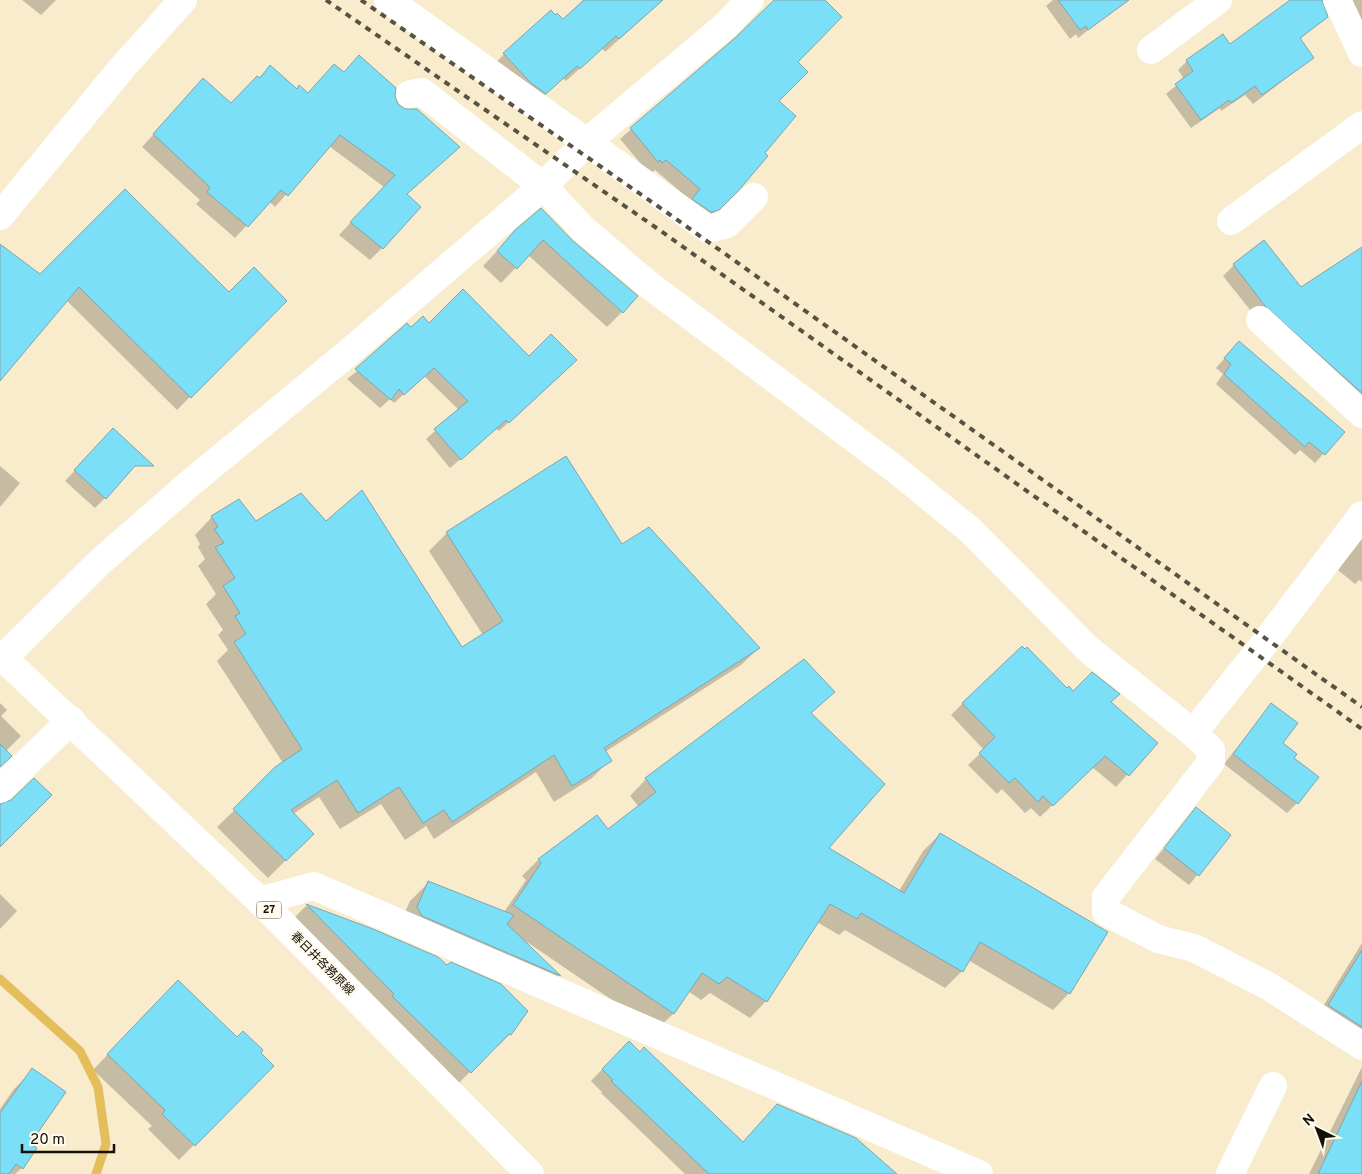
<svg xmlns="http://www.w3.org/2000/svg" width="1362" height="1174" viewBox="0 0 1362 1174" font-family="Overpass,'Noto Sans JP',sans-serif">
<rect width="100%" height="100%" fill="#f8eccd"/>
<path fill="#0003" d="M 22,0 L 56,0 L 41,15 Z
M 583,0 L 654,0 L 644,17 L 605,52 L 602,48 L 566,81 L 563,78 L 532,107 L 491,68 L 504,54 L 555,16 L 563,21 Z
M 778,0 L 823,0 L 777,101 L 718,209 L 707,220 L 690,200 L 655,170 L 651,173 L 647,171 L 620,139 Z
M 1053,0 L 1118,0 L 1120,5 L 1078,38 L 1076,34 L 1070,39 L 1046,6 Z
M 1292,0 L 1320,0 L 1326,17 L 1299,40 L 1312,58 L 1253,104 L 1245,95 L 1221,111 L 1220,108 L 1191,128 L 1166,94 L 1184,79 L 1178,70 L 1187,61 L 1230,45 Z
M 1339,0 L 1362,0 L 1362,21 Z
M 270,67 L 296,90 L 308,94 L 343,73 L 393,96 L 406,195 L 382,248 L 370,260 L 339,235 L 384,187 L 329,146 L 275,207 L 269,201 L 235,238 L 196,204 L 200,200 L 142,147 L 192,92 L 231,105 Z
M 516,231 L 571,241 L 637,297 L 607,327 L 528,255 L 501,283 L 483,266 Z
M 0,248 L 40,276 L 285,301 L 177,410 L 66,300 L 0,379 Z
M 1362,258 L 1362,414 L 1255,316 L 1223,276 L 1234,265 L 1300,288 Z
M 429,324 L 566,370 L 499,431 L 496,429 L 450,468 L 426,439 L 459,410 L 424,376 L 394,403 L 390,399 L 380,408 L 347,379 L 411,328 Z
M 1230,352 L 1343,432 L 1315,463 L 1300,450 L 1295,455 L 1216,384 L 1223,374 L 1216,368 Z
M 103,440 L 105,498 L 95,508 L 65,481 Z
M 0,466 L 20,483 L 0,507 Z
M 212,517 L 256,523 L 326,523 L 462,649 L 483,635 L 429,551 L 447,533 L 622,546 L 759,648 L 741,665 L 605,752 L 610,760 L 592,778 L 554,802 L 536,772 L 434,839 L 426,826 L 405,840 L 381,804 L 340,829 L 319,797 L 293,814 L 312,834 L 268,878 L 217,827 L 283,763 L 217,661 L 228,650 L 218,635 L 223,630 L 206,604 L 216,594 L 198,566 L 205,559 L 198,547 L 200,544 L 195,535 Z
M 1362,539 L 1362,582 L 1359,580 L 1355,584 L 1338,570 Z
M 1067,690 L 1156,743 L 1116,787 L 1092,767 L 1040,817 L 1031,808 L 1025,813 L 1002,789 L 997,794 L 968,765 L 984,750 L 951,715 L 963,703 Z
M 0,703 L 7,710 L 1,716 L 21,736 L 0,757 Z
M 1271,705 L 1281,743 L 1293,758 L 1297,803 L 1287,813 L 1224,764 Z
M 810,714 L 827,848 L 899,891 L 923,851 L 940,834 L 1069,993 L 1053,1010 L 968,960 L 962,971 L 945,988 L 845,930 L 839,935 L 817,922 L 766,1001 L 750,1018 L 710,993 L 701,1000 L 688,991 L 673,1014 L 656,1030 L 524,940 L 559,976 L 542,994 L 400,923 L 410,901 L 429,882 L 504,912 L 526,880 L 522,876 L 539,859 L 608,831 L 639,807 L 630,796 L 646,779 Z
M 1196,809 L 1230,835 L 1189,885 L 1155,859 Z
M 0,894 L 17,911 L 0,929 Z
M 306,906 L 373,930 L 510,1034 L 498,1046 L 496,1045 L 458,1084 L 295,917 Z
M 1362,943 L 1362,1058 L 1314,1021 Z
M 163,996 L 237,1039 L 259,1053 L 272,1066 L 179,1160 L 148,1129 L 152,1126 L 93,1070 Z
M 617,1054 L 743,1143 L 855,1139 L 897,1174 L 685,1174 L 601,1093 L 602,1092 L 591,1081 Z
M 1362,1067 L 1362,1174 L 1309,1174 Z
M 29,1074 L 29,1144 L 22,1168 L 15,1174 L 0,1174 L 0,1109 L 14,1089 Z"/>
<g fill="none" stroke-linecap="round" stroke-linejoin="round">
<path stroke="#e3be5b" stroke-width="9" d="M 0,979 L 80,1051 L 98,1087 L 106,1144 L 96,1174"/>
</g>
<path fill="#7adff7" stroke="#7fa5ae" d="M 584,0 L 663,0 L 619,39 L 616,36 L 580,69 L 577,66 L 546,94 L 531,83 L 503,53 L 551,10 L 555,15 L 557,13 L 563,19 Z
M 774,0 L 825,0 L 842,17 L 798,62 L 808,72 L 779,101 L 796,116 L 765,153 L 768,156 L 740,189 L 719,210 L 711,212 L 692,199 L 700,189 L 666,160 L 662,163 L 660,160 L 658,162 L 630,128 L 735,38 Z
M 1058,0 L 1129,0 L 1088,30 L 1086,26 L 1080,30 Z
M 1290,0 L 1322,0 L 1328,17 L 1300,38 L 1314,58 L 1262,95 L 1255,86 L 1231,103 L 1229,100 L 1201,120 L 1175,84 L 1193,71 L 1186,60 L 1223,34 L 1230,44 Z
M 359,55 L 396,88 L 395,96 L 398,104 L 405,109 L 417,109 L 460,147 L 407,194 L 421,207 L 383,249 L 350,222 L 395,175 L 340,135 L 288,196 L 281,190 L 248,227 L 207,192 L 210,187 L 153,134 L 203,78 L 231,103 L 257,76 L 260,78 L 270,65 L 297,89 L 299,85 L 308,93 L 334,64 L 344,72 Z
M 125,189 L 229,292 L 254,267 L 287,301 L 191,398 L 79,287 L 0,381 L 0,244 L 40,274 Z
M 541,208 L 572,240 L 638,296 L 623,313 L 543,240 L 517,269 L 497,251 L 515,230 Z
M 1264,240 L 1301,287 L 1362,247 L 1362,393 L 1265,306 L 1233,264 Z
M 463,289 L 529,356 L 551,334 L 577,360 L 509,423 L 506,420 L 461,460 L 434,429 L 468,401 L 434,368 L 404,395 L 399,389 L 391,400 L 355,369 L 407,323 L 411,327 L 423,316 L 429,323 Z
M 1239,341 L 1345,432 L 1325,455 L 1309,442 L 1305,447 L 1224,374 L 1231,364 L 1224,358 Z
M 113,428 L 154,466 L 135,466 L 106,499 L 74,470 Z
M 566,456 L 622,544 L 649,527 L 760,648 L 604,748 L 612,761 L 572,786 L 554,755 L 452,822 L 444,810 L 423,823 L 399,787 L 358,813 L 337,780 L 291,810 L 314,834 L 286,861 L 233,809 L 275,767 L 302,749 L 234,642 L 246,634 L 235,616 L 240,613 L 223,586 L 235,578 L 215,547 L 224,543 L 214,529 L 218,527 L 211,516 L 239,499 L 256,521 L 301,493 L 326,521 L 362,490 L 462,647 L 503,621 L 446,532 Z
M 1022,646 L 1025,649 L 1027,647 L 1067,688 L 1069,686 L 1073,691 L 1092,672 L 1120,694 L 1111,702 L 1158,743 L 1129,776 L 1105,756 L 1053,806 L 1043,796 L 1038,802 L 1015,778 L 1009,783 L 979,753 L 995,737 L 962,703 Z
M 804,659 L 835,692 L 811,713 L 885,784 L 829,848 L 904,893 L 940,833 L 1108,932 L 1070,994 L 980,942 L 963,972 L 861,913 L 857,919 L 830,904 L 767,1002 L 727,977 L 719,984 L 702,973 L 674,1014 L 513,905 L 541,863 L 538,859 L 597,815 L 608,829 L 656,792 L 645,778 Z
M 1271,703 L 1298,723 L 1283,743 L 1297,754 L 1294,758 L 1319,777 L 1298,804 L 1233,754 Z
M 0,744 L 12,756 L 0,767 Z
M 34,778 L 52,795 L 0,847 L 0,804 L 11,800 Z
M 1196,807 L 1231,835 L 1199,876 L 1164,848 Z
M 428,881 L 514,915 L 507,924 L 561,976 L 422,916 L 417,907 Z
M 306,904 L 373,929 L 438,957 L 447,965 L 451,962 L 501,984 L 528,1011 L 511,1035 L 509,1034 L 471,1073 L 392,996 L 394,994 Z
M 1362,950 L 1362,1027 L 1328,1005 Z
M 178,980 L 237,1037 L 243,1031 L 263,1050 L 261,1053 L 274,1066 L 195,1146 L 162,1114 L 165,1110 L 107,1054 Z
M 629,1041 L 640,1052 L 644,1047 L 743,1142 L 777,1104 L 856,1138 L 897,1174 L 709,1174 L 611,1081 L 613,1080 L 602,1069 Z
M 32,1068 L 66,1092 L 30,1144 L 37,1148 L 23,1169 L 16,1164 L 9,1174 L 0,1174 L 0,1113 Z
M 1362,1081 L 1362,1174 L 1318,1174 Z"/>
<g fill="none" stroke-linecap="round" stroke-linejoin="round">
<path stroke="#fff" stroke-width="28" d="M 388,0 L 708,229 L 727,224 L 754,197
M 1337,0 L 1362,53
M 1151,50 L 1218,0
M 410,94 L 422,92 L 543,186 L 582,228 L 649,285 L 895,469 L 970,530 L 1088,649 L 1193,733
M 0,216 L 122,68 L 183,0
M 1231,221 L 1362,125
M 1260,320 L 1362,414
M 1362,515 L 1264,644 L 1193,733 L 1211,750 L 1211,762 L 1106,897 L 1106,912 L 1158,939 L 1194,948 L 1270,987 L 1362,1046
M 3,658 L 101,561 L 188,485 L 342,358 L 543,186 L 588,141 L 725,26 L 750,0
M 0,789 L 71,720
M 260,901 L 314,886 L 979,1174
M 1230,1174 L 1273,1086"/>
<path stroke="#fff" stroke-width="28" d="M 0,655 L 260,901 L 530,1174"/>
<path stroke="#585242" stroke-width="4" stroke-dasharray="6 6" stroke-linecap="butt" d="M 326,0 L 658,229 L 1362,729
M 361,0 L 669,214 L 1362,707"/>
</g>
<g text-anchor="middle" dominant-baseline="central" stroke-width="5" stroke-linejoin="round" paint-order="stroke">
<rect fill="#fffaed" stroke="#5a564b" stroke-width="1" x="256.5" y="901.5" width="25" height="17" rx="4"/>
<g font-size="11" font-weight="bold" fill="#141006">
<text x="269" y="910">27</text>
</g>
<g font-size="12" fill="#141006" stroke="#fffaed">
<text transform="translate(322 964) rotate(45)">春日井各務原線</text>
</g>
</g>
<g transform="translate(1317 1129) rotate(318)" stroke="#fffaed" stroke-width="4" paint-order="stroke">
<path d="M0-4L9 19L0 12L-9 19Z" fill="#141006"/>
<text y="-8" font-size="14" font-weight="bold" text-anchor="middle" fill="#141006">N</text>
</g>
<path d="M22 1144v8h92v-8" fill="none" stroke="#141006" stroke-width="2.5"/>
<text x="30" y="1144" font-size="15" fill="#141006" stroke="#fffaed" stroke-width="4" paint-order="stroke">20 m</text>
</svg>
